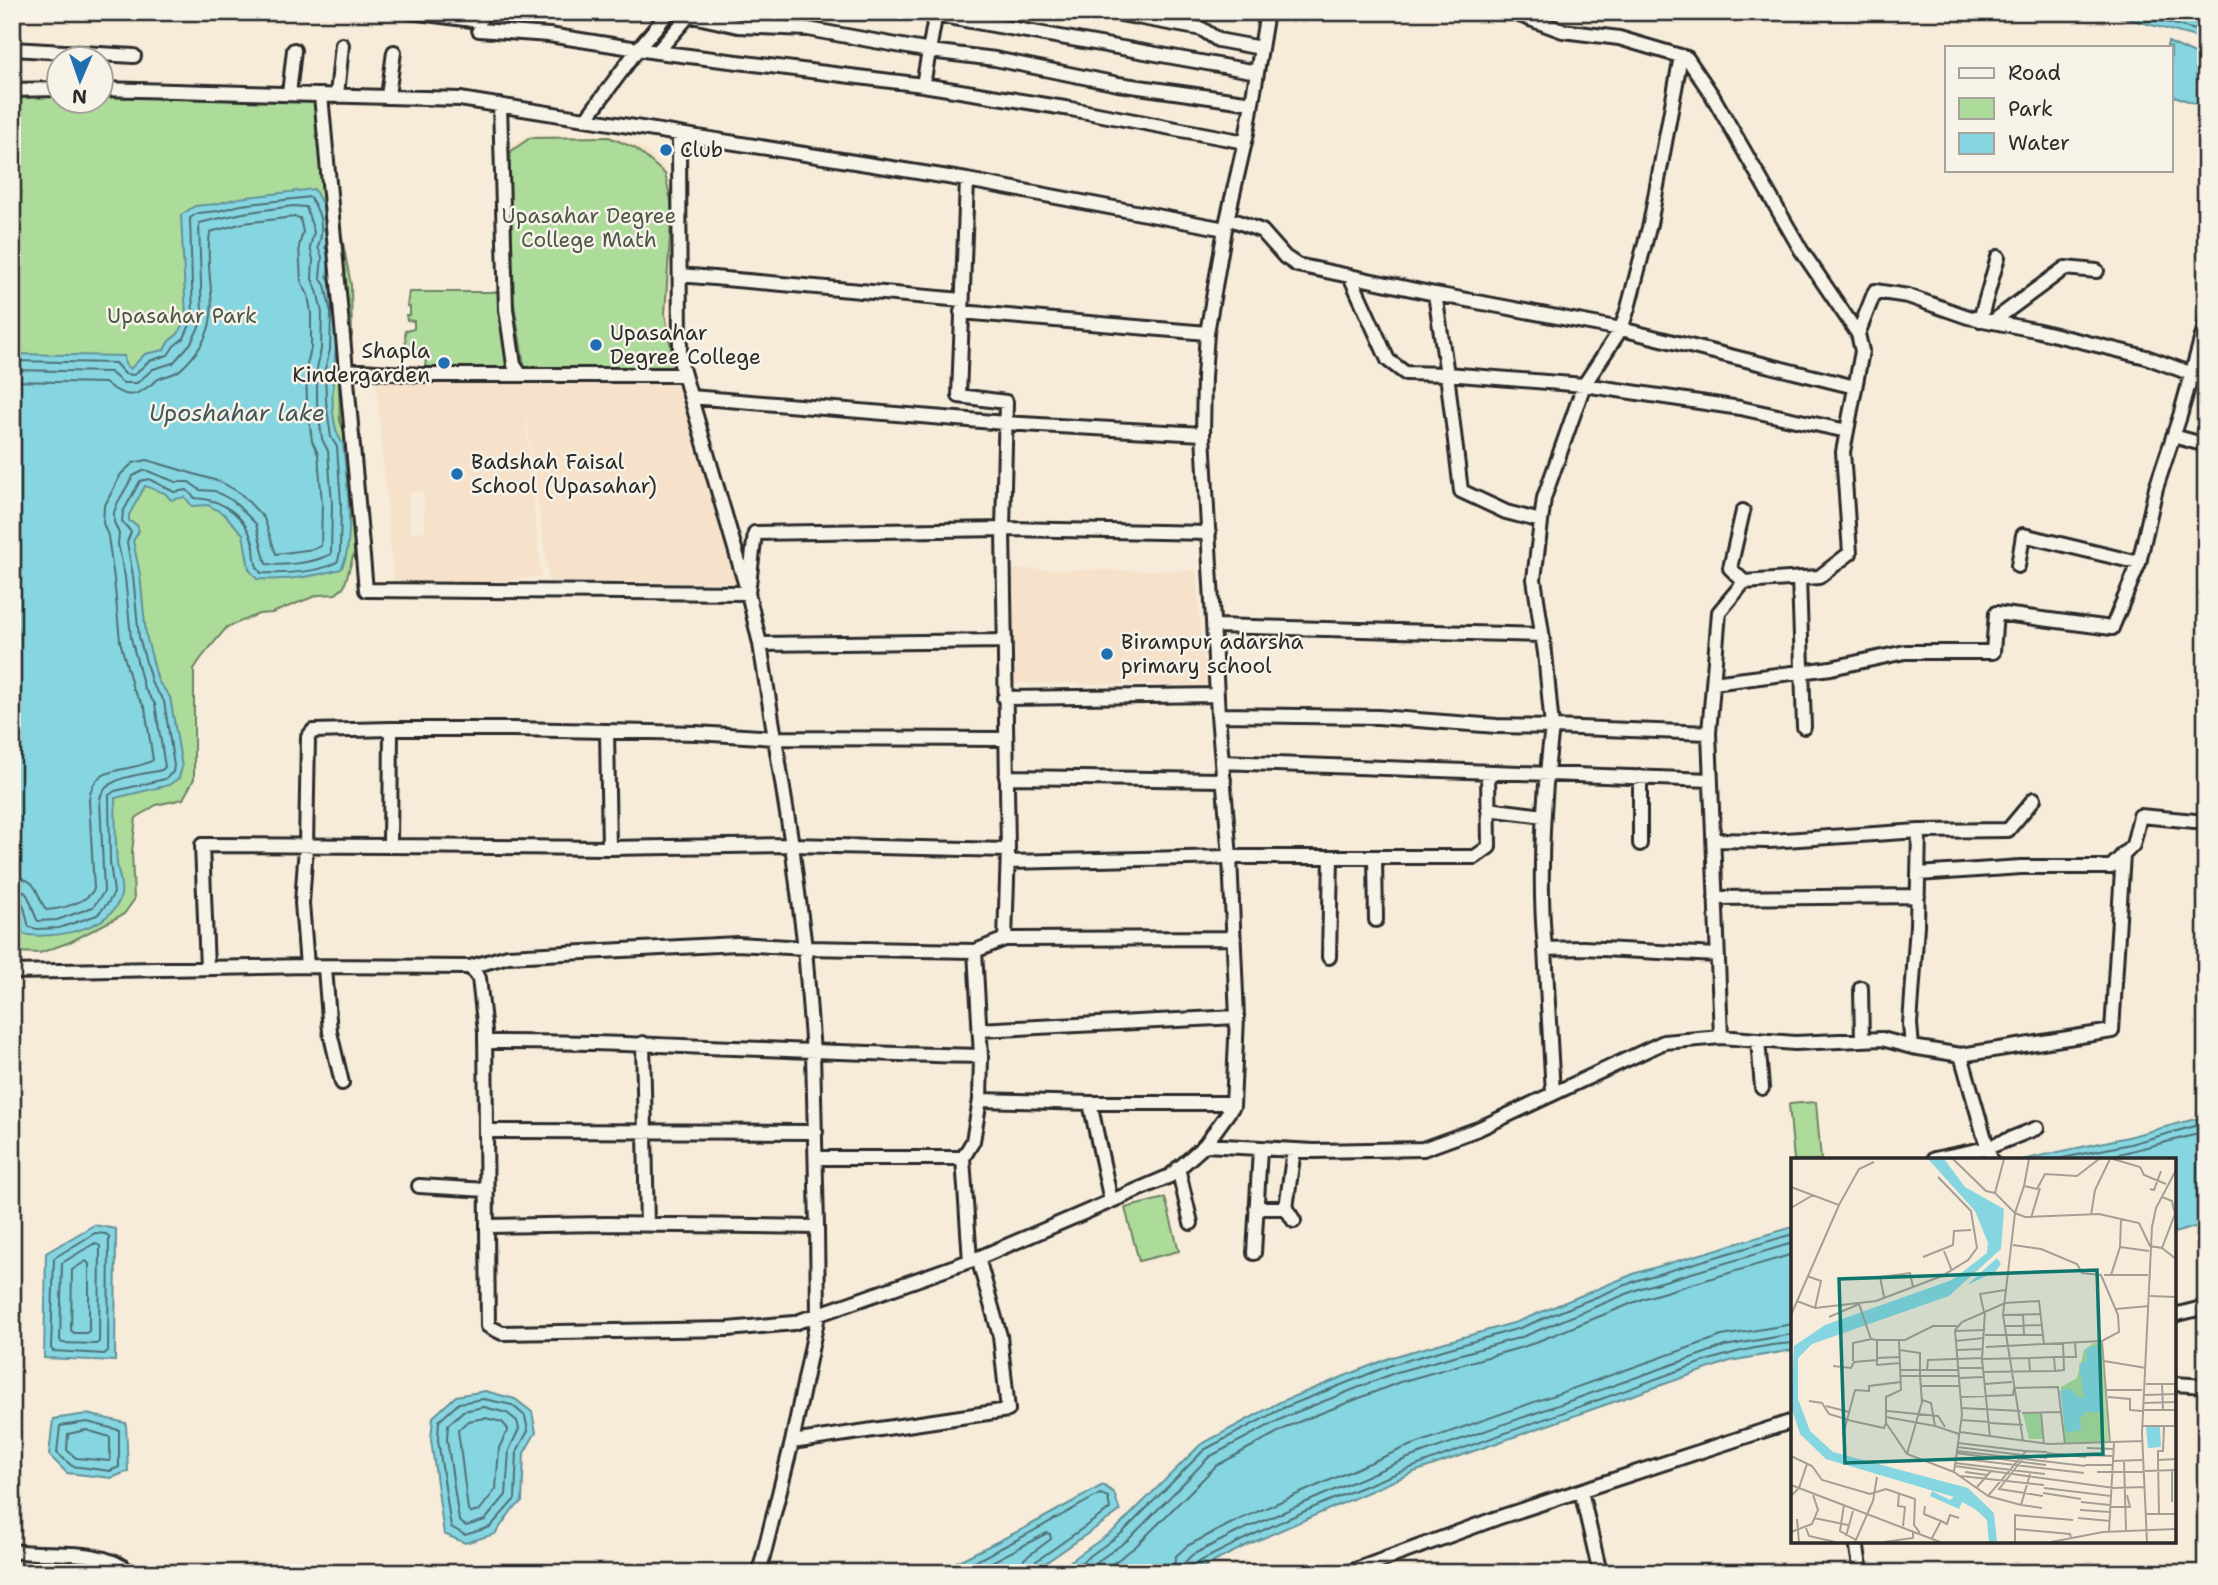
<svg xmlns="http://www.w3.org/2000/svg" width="2218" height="1585" viewBox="0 0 2218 1585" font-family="'Shantell Sans',sans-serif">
<rect width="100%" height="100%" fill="#f7ebda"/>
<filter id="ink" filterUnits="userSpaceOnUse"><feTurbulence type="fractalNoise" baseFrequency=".0143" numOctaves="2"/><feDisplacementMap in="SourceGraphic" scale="14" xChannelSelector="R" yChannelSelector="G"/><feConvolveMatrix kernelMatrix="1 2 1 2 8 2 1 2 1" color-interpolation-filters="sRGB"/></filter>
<g filter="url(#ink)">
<path fill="#f6e2ca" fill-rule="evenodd" d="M 529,135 L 612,135 L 646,150 L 666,170 L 674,199 L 668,313 L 684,379 L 750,570 L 743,582 L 549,582 L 524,402 L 541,577 L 395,590 L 376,383 L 520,370 L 507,292 L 507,149 ZM 423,491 L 425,531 L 410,532 L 408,492 Z
M 1009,569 L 1196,571 L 1200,626 L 1208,685 L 1010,683 Z"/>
<path fill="#acdb9a" stroke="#6c8362" stroke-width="2" d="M 12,96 L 59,96 L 60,102 L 102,102 L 102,97 L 325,101 L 341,232 L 351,285 L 352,336 L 339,386 L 340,420 L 347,441 L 348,487 L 353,505 L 354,553 L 344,587 L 336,594 L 318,595 L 272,613 L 259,614 L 227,627 L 202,657 L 194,669 L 194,779 L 183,799 L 156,805 L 136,818 L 132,852 L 134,900 L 124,914 L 70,942 L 40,953 L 12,952 Z
M 609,137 L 635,148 L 665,174 L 672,205 L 665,314 L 675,370 L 525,371 L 508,268 L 508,169 L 511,151 L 530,138 Z
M 409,292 L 501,292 L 511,370 L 425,373 L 426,349 L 406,349 L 405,331 L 414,329 L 414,321 L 407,320 L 406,315 L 410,315 L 410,307 L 407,306 Z
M 1816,1102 L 1821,1160 L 1794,1160 L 1789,1104 Z
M 1165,1198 L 1179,1251 L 1139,1261 L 1125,1208 Z"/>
<path fill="#86d6e1" stroke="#629298" stroke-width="2" d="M 2104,12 L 2206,12 L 2206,40 Z
M 2168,42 L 2206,59 L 2206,92 L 2202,106 L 2171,95 L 2171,47 L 2167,47 Z
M 314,189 C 326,210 335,225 325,248 L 330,256 L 327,277 C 355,306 315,406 343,444 C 346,474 356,544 341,569 C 313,577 286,581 257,579 L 249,569 L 243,534 L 224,514 L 208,505 L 192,506 L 185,497 L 171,500 L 165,493 L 145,486 L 129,515 L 129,521 L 137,525 L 139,531 L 133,541 L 140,574 L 146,635 L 158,681 L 170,697 L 182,767 L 179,778 L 169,785 L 115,798 C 116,820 115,842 117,863 C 118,872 123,886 121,895 C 113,930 51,940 23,934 L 15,903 L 12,873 L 12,354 L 124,356 L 125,364 L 130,369 L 145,354 L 164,350 L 169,341 L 178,334 L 186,317 L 181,215 L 195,206 L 216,204 L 239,198 Z
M 2206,1116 L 2206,1224 L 2174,1233 L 2174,1160 L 2022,1160 L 2128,1137 Z
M 94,1225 L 116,1229 L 115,1361 L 44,1358 L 46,1253 Z
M 1793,1227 L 1793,1350 L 1730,1361 L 1414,1472 L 1247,1545 L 1192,1573 L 1054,1573 L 1117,1528 L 1200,1445 L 1280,1402 L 1392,1357 L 1517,1322 L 1636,1273 Z
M 485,1391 L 515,1399 L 532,1412 L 536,1432 L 524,1453 L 522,1502 L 512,1510 L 495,1534 L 465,1543 L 444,1534 L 431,1440 L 433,1417 L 456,1396 Z
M 87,1414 L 126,1423 L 128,1471 L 112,1478 L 67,1473 L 49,1455 L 53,1419 Z
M 1103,1485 L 1114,1493 L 1120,1511 L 1031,1573 L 934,1573 L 1023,1529 Z"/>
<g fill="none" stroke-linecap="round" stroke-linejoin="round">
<path stroke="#4f6f74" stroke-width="2" d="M 2130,12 L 2206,33
M 12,361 L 115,363 L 125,374 L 134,375 L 149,361 L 168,355 L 174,346 L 184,338 L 193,318 L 190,218 L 198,213 L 218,211 L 241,205 L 310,197 C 321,213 325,229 318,247 L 322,257 L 320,278 L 325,285 L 331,313 L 330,350 L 325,369 L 326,401 L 331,437 L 337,447 L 341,503 L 340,552 L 338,561 C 322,573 281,574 261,573 C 254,565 255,557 254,547 C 248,518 224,499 195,498 L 187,490 L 174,492 L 149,479 L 140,481 L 123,512 L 122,521 L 131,532 L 127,542 L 133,576 L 139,637 L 152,684 L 164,701 L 174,766 L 173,772 L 165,779 L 115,791 L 109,795 L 110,863 L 114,893 L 108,903 L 97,915 L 59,928 L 37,929 L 29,927 C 25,916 26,898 12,896
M 12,370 L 110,372 L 123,383 L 137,383 L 153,369 L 173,363 L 191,343 L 200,325 L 202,316 L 199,223 L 243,213 L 293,206 L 306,207 L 314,232 L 310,247 L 313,259 L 312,279 L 317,290 L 322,313 L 321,349 L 317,369 L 317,402 L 322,439 L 328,451 L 332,504 L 331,554 C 314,563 286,566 266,564 L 256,524 L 233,501 L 215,491 L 200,490 L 189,482 L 176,482 L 145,470 L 133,476 L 118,502 L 114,512 L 114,522 L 119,534 L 118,544 L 125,577 L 131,638 L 144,688 L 155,704 L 165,767 L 162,770 C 142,775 104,776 100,799 L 104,892 L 93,907 L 57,920 L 38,921 C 29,907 33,889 12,887
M 12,381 L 105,383 C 129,401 135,397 157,380 C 164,375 174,376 181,369 C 232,322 202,288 210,232 L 244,223 L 294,217 L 300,218 L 303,232 L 299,246 L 301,281 L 308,295 L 311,313 L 311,348 L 306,369 L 307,403 L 312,441 L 318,454 L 322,504 L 321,546 L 314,549 L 276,554 L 264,518 L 240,493 L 221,482 L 147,460 L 133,463 L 121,474 L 104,507 L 103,523 L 108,536 L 114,579 L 120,641 L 133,689 L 145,708 L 153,760 C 131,774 92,762 89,800 L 94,889 C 87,903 61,909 46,910 C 35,893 39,878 12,877
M 2053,1160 L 2130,1144 L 2206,1123
M 2095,1160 L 2206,1132
M 95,1233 L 106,1234 L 109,1237 L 108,1351 L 104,1354 L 53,1351 L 51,1348 L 54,1258 Z
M 95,1243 L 100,1246 L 99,1342 L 96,1344 L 62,1343 L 60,1340 L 62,1263 Z
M 86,1261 L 89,1264 L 89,1331 L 86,1333 L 74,1333 L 71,1330 L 72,1270 Z
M 484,1399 L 512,1405 L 525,1416 L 528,1431 L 517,1451 L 515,1499 L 490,1527 L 465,1535 L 451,1527 L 438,1440 L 439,1421 L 459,1403 Z
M 484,1407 L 507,1413 L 517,1421 L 519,1429 L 509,1450 L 506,1495 L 485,1520 L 466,1526 L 459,1521 L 447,1439 L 448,1425 L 463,1411 Z
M 485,1418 L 502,1422 L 508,1429 L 499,1448 L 496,1489 L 479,1511 L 471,1513 L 468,1510 L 458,1430 L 468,1421 Z
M 87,1422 L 119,1430 L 119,1467 L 110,1471 L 72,1466 L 57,1453 L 60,1426 Z
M 86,1430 L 110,1437 L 110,1461 L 76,1458 L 67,1450 L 68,1434 Z
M 953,1573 L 1026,1535 L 1100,1494 L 1108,1497 L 1110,1509 L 1032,1564 L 1028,1573
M 971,1573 L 1047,1533 L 1050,1534 L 1051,1539 L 1024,1559 L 1019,1573
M 1066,1573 L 1122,1533 L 1204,1450 L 1283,1408 L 1394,1364 L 1520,1328 L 1638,1280 L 1793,1234
M 1081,1573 L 1128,1540 L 1209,1457 L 1287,1416 L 1397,1372 L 1522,1337 L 1641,1288 L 1793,1243
M 1100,1573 L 1135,1547 L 1216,1466 L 1291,1425 L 1400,1382 L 1526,1346 L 1645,1298 L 1793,1254
M 1172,1573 L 1176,1556 L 1187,1546 L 1236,1521 L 1404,1448 L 1722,1336 L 1793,1324
M 1182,1573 L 1184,1563 L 1192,1555 L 1240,1531 L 1408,1458 L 1725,1346 L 1793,1334
M 1191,1573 L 1195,1564 C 1325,1495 1465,1447 1604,1398 C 1665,1377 1728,1347 1793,1343"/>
<g stroke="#2b2b2b" stroke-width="18">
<path id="minor" d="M 411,12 L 480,21
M 674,12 L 738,26 L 808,29 L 930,51 L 995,59 L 1118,84 L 1252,103
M 920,12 L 1257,72
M 1109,12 L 1202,29 L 1218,40 L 1261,48
M 1511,12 L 1563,31 L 1619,38 L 1687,58 L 1712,95 L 1801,250 L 1858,334 L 1862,351 L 1843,452 L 1850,553 L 1819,577 L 1744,582 L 1719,612 L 1709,733 L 1721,1037
M 479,30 L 549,35 L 657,52 L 692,12
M 12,49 L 134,56
M 657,52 L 923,85 L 1071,109 L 1245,142
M 923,85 L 936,12
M 102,89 L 460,99 L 967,180 L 1225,229
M 12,90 L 60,89
M 289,94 L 294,50
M 321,95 L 366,590 L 748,593 L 755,533 L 1003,529 L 1209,533
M 337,95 L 342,45
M 388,96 L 394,52
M 500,105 L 506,309 L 514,365 L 521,375
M 586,119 L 638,49 L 669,12
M 679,134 L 680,361 L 748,593 L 760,644 L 792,845 L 805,948 L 813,1052 L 817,1227
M 967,180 L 959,396 L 1006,402 L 1003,529 L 1008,850 L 1005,939 L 975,951 L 981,1056 L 980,1100 L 973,1141 L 963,1158 L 970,1261
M 1228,218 L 1262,231 L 1285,257 L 1297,265 L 1435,294 L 1447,374 L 1461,491 L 1506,512 L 1541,521
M 680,275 L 962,300
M 1350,276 L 1388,360 L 1405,373 L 1447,374 L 1584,385 L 1740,408 L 1847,431
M 1435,294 L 1621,329 L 1855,387
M 961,312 L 1207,333
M 1980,320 L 1998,257
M 1992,322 L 2065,268 L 2097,271
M 1858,334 L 1875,291 L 1908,296 L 1968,317 L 2035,330 L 2146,357 L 2206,379
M 346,370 L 421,375 L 684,375
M 691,397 L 1005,423 L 1203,434
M 2173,436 L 2206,445
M 1743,511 L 1730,568 L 1744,582
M 2018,566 L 2023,535 L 2139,563
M 1799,578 L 1804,727
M 1214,626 L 1542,635
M 760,644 L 1004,641
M 1713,683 L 1831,668 L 1905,652 L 1993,652 L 1996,613 L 2112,628 L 2139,563 L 2156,488 L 2180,416 L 2206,322
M 1004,698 L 1217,695
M 1218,715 L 1378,717 L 1497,726 L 1552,727 L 1545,653 L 1534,579 L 1544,498 L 1584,385 L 1621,329 L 1628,308 L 1650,224 L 1681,56
M 607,731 L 609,848 L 792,845 L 1008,850
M 1709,733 L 1552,727 C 1543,800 1538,876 1545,949 L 1583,948 L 1717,955
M 1222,762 L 1711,780
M 1006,777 L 1224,780
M 1640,777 L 1640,844
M 1488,809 L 1544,816
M 1919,831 L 2008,830 L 2034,799
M 1714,840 L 1769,841 L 1919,831 L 1917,925 L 1910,1024 L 1912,1047 L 1961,1055 L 1991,1160
M 609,848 L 390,846 L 391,729 L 513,729 L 696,733 L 775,738 L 1006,739
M 1375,858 L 1376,920
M 1008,862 L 1230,857 L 1475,857 L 1489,847 L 1488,772
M 1918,874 L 2021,867 L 2111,867 L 2133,845 L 2140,816 L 2206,822
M 1715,898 L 1918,896
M 1005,939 L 1234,938
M 1545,949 L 1553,1094
M 1329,957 L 1331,857
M 307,966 L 302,903 L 306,846 L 308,737 L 313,731 L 391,729
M 470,967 L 508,956 L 737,944 L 805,948 L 975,951
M 207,968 L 202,845 L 390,846
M 325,968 L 330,1032 L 342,1083
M 12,972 L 307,966 L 470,967 L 479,978 L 485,1031 L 488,1326 L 502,1333 L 728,1329 L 794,1323 L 978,1258 L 1170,1176 L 1205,1145 L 1233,1106 L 1237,1017 L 1230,857 L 1218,715 L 1203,434 L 1204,377 L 1207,333 L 1225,229 L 1247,133 L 1267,12
M 1861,988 L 1862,1040
M 979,1030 L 1237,1017
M 1758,1040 L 1762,1088
M 485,1042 C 651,1041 816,1054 981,1056
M 643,1043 L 647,1225
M 1961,1055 L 2112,1031 L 2123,854
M 980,1100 L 1090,1103 L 1233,1103
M 1090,1103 L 1111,1201
M 486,1131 L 816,1132
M 1205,1145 L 1314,1151 L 1423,1149 L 1478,1129 L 1664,1042 L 1721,1037 L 1795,1043 L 1882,1039 L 1912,1047
M 816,1158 L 963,1158
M 1934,1159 L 1987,1148 L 2037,1128
M 1178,1168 L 1191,1223
M 419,1186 L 487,1190
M 1256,1208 L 1286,1208 L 1294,1150
M 1286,1208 L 1294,1221
M 487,1226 L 606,1224 L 817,1227 L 818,1316 L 792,1442 L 759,1573
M 1254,1253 L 1260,1149
M 2174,1315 L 2206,1307
M 2174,1384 L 2206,1386
M 792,1442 L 1008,1410 L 1000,1336 L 978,1258
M 1581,1491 L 1600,1573
M 1856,1541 L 1861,1573
M 12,1551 C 49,1557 101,1546 131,1573
M 1347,1573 L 1497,1518 L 1793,1421"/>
</g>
<use href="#minor" stroke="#f7f3e8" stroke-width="12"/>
</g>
</g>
<g fill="#1f6fb2" stroke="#f7f3e8" stroke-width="2.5">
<circle cx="666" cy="150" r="7"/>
<circle cx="596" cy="345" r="7"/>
<circle cx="444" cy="363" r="7"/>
<circle cx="457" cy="474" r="7"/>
<circle cx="1107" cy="654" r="7"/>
</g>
<g text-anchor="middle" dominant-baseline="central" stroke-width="5" stroke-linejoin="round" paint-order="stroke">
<g font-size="21" fill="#2b2b2b" stroke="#f7f3e8" text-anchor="start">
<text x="680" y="150">Club</text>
<text x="610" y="333">Upasahar<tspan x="610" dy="24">Degree College</tspan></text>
<text x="430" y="351" text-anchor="end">Shapla<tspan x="430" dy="24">Kindergarden</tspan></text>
<text x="471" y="462">Badshah Faisal<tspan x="471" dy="24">School (Upasahar)</tspan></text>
<text x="1121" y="642">Birampur adarsha<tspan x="1121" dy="24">primary school</tspan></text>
</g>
<g font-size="21" fill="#4b5747" stroke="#f7f3e8">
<text x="589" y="216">Upasahar Degree<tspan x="589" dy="24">College Math</tspan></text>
<text x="182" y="316">Upasahar Park</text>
</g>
<g font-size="23" font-style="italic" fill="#425658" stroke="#f7f3e8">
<text x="237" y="413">Uposhahar lake</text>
</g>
</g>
<g transform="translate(1791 1158)">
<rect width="385" height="385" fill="#f7ebda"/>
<path d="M 303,185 L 311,186 L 318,285 L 274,286 L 270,229 L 286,220 L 293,192 ZM 249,255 L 252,281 L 238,281 L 232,256 Z" fill="#acdb9a"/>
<path d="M 137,1 L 153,1 L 174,29 L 213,51 L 210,91 L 158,138 L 21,186 L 7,200 L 7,241 L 19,273 L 42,294 L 177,330 L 203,355 L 206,384 L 198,384 L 196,362 L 184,351 L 171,344 L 168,351 L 139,338 L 141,333 L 159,342 L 163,339 L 35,301 L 9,276 L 0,248 L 3,188 L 34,167 L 161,122 L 196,95 L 197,85 L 184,53 ZM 206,100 L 210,106 L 204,114 L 176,127 ZM 306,188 L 313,254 L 295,254 L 289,260 L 290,272 L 275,275 L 269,233 L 280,230 L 284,237 L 293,240 L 288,206 L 295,204 L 296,190 ZM 355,269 L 369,269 L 370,289 L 357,290 Z" fill="#86d6e1"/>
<path fill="none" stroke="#a59e94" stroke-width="2" d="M 162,1 L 195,33 L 204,35M 213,1 L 204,35 L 224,55 L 212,157 L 250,156M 238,1 L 233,28 L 246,31 L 254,16 L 286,18 L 308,1M 322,1 L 349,9 L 353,17 L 375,26M 233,28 L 224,55 L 234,59 L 308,56 L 348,65 L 359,88 L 371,90 L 385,101M 0,29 L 48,47 L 0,157M 359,31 L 363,32 L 370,13M 371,39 L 381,43 L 384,56 L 371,90M 48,47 L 68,11 L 83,4M 0,50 L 22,37M 300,57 L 304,32 L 319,1M 240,60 L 249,30M 222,87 L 250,91 L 286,106 L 291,115 L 310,117 L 327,157 L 328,174 L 311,183 L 253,186 L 248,143 L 214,145 L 171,164 L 164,172 L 171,257 L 163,314 L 197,338 L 235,293 L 256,294M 329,89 L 358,93M 153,93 L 161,113M 132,99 L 162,87 L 163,73 L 180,72M 313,117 L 357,117M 320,117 L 329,89 L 330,61M 16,118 L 30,123 L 24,150M 359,138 L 385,139M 93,139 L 89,119 L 119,115 L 122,129M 6,143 L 24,150 L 85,143 L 151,118 L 177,102 L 186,90 L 180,53 L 147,19M 325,151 L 358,148M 194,153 L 191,201 L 199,279M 193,154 L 189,136 L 214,132M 232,156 L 233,177M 212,157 L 232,283M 38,159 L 68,146 L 80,181 L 86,182 L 86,207 L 109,205M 213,168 L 251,167M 164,173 L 194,172M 194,177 L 251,177M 86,182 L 114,182 L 142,168 L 167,168M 108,183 L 110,232 L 95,239 L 95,265 L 116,296 L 163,314M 164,183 L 193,180M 311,183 L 319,285M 195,189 L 253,186M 109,192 L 129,195 L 129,218 L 110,218M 165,192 L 191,191M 263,199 L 285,199 L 284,184M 85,200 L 109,199M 191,201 L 238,200 L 239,213M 62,203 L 62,185 L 80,181M 313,203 L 355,210M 42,208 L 60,210 L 63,204 L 86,202M 167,210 L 192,210M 110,212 L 167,212M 136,212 L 137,202 L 191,200M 264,213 L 273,212 L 272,185M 192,214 L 264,213 L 263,199 L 238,200M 168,220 L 192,219M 193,226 L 221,224M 355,226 L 384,226M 371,226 L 372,252M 384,226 L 384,268M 130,228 L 168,228M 315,232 L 351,232M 354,237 L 385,236M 169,239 L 222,237 L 223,230 L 267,229 L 274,286M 317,239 L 339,241 L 339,252 L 351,253M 131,242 L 140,245 L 144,268 L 168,276M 18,243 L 31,245 L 38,256 L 61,263 L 93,270 L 95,265M 353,245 L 385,244M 35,248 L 58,254M 170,250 L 230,253M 352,252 L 385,252M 96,253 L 147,258 L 154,269M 231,255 L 270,254M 250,255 L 253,286M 95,259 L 144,268M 170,262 L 199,264M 199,265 L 232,267M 352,268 L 385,268M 169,274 L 258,286 L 351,283M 52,277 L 64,232 L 78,233 L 78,228 L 110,224M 167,285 L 234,293M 166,289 L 256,300M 296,290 L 323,291M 166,293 L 294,308M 165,295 L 255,307M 256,295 L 295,299M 116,296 L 131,244 L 129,218 L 167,218M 295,297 L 321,298M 0,298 L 21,308 L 31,322 L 79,336 L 95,331 L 124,341 L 123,367 L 129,375M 165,300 L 293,315M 231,302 L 208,331 L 252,338M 367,302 L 367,293 L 372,293 L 373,268M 322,303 L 351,302M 333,303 L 335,372M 164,305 L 254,316M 294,307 L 322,307M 164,308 L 323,330 L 353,329M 381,312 L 381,344M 354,313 L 385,312M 174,314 L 196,317M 306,314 L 352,314M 239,316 L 230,347 L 251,350M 170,318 L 253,327M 0,327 L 149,384M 186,329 L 200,313M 253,330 L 320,338M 108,335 L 107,348 L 114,349 L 112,368M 252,335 L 290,341M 0,338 L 8,330 L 16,306M 197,338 L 230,347M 290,344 L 319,347M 53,347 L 49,373 L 65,382M 134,348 L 133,356 L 150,363 L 141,380M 320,349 L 339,349 L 336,337M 289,352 L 319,354M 355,356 L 385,356M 368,356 L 367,302 L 385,301M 23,360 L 57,367M 287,360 L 319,363M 6,361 L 8,384M 150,363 L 156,366 L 159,357 L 168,360M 15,370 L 18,378 L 44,384M 224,371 L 279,376 L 280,380M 318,373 L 323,285M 0,374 L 21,366 L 27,352 L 22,337M 55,378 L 62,353M 64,384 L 82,343 L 86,319M 93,384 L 122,380 L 122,374M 224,384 L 224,357 L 282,362M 260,384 L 312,374 L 385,371M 356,384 L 351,275 L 361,69 L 365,50 L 385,12"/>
<path fill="#0f766e" fill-opacity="0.15" stroke="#0f766e" stroke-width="3.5" d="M 306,112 L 312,296 L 54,305 L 48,121 Z"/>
<rect width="385" height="385" fill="none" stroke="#2b2b2b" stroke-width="3.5"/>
</g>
<rect width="2218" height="1585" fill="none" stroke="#f7f3e8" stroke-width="42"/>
<rect x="21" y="21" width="2176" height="1543" fill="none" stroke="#2b2b2b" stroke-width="2.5" filter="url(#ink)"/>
<rect x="1945" y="46" width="228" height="126" fill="#f7f3e8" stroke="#a5a39c" stroke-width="2"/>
<rect x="1959" y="68" width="35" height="10" fill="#f7f3e8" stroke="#a5a39c" stroke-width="2"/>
<text x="2008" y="80" font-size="21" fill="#2b2b2b">Road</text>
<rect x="1959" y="98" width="35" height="21" fill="#acdb9a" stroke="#a5a39c" stroke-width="2"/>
<text x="2008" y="116" font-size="21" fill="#2b2b2b">Park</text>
<rect x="1959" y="133" width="35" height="21" fill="#86d6e1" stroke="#a5a39c" stroke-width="2"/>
<text x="2008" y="150" font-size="21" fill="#2b2b2b">Water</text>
<g transform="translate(80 80) rotate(182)"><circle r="33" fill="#f7f3e8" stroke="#a5a39c" stroke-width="2"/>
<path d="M0-5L12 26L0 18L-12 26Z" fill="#1f6fb2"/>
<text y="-10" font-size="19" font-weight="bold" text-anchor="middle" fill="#2b2b2b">N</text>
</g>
</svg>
